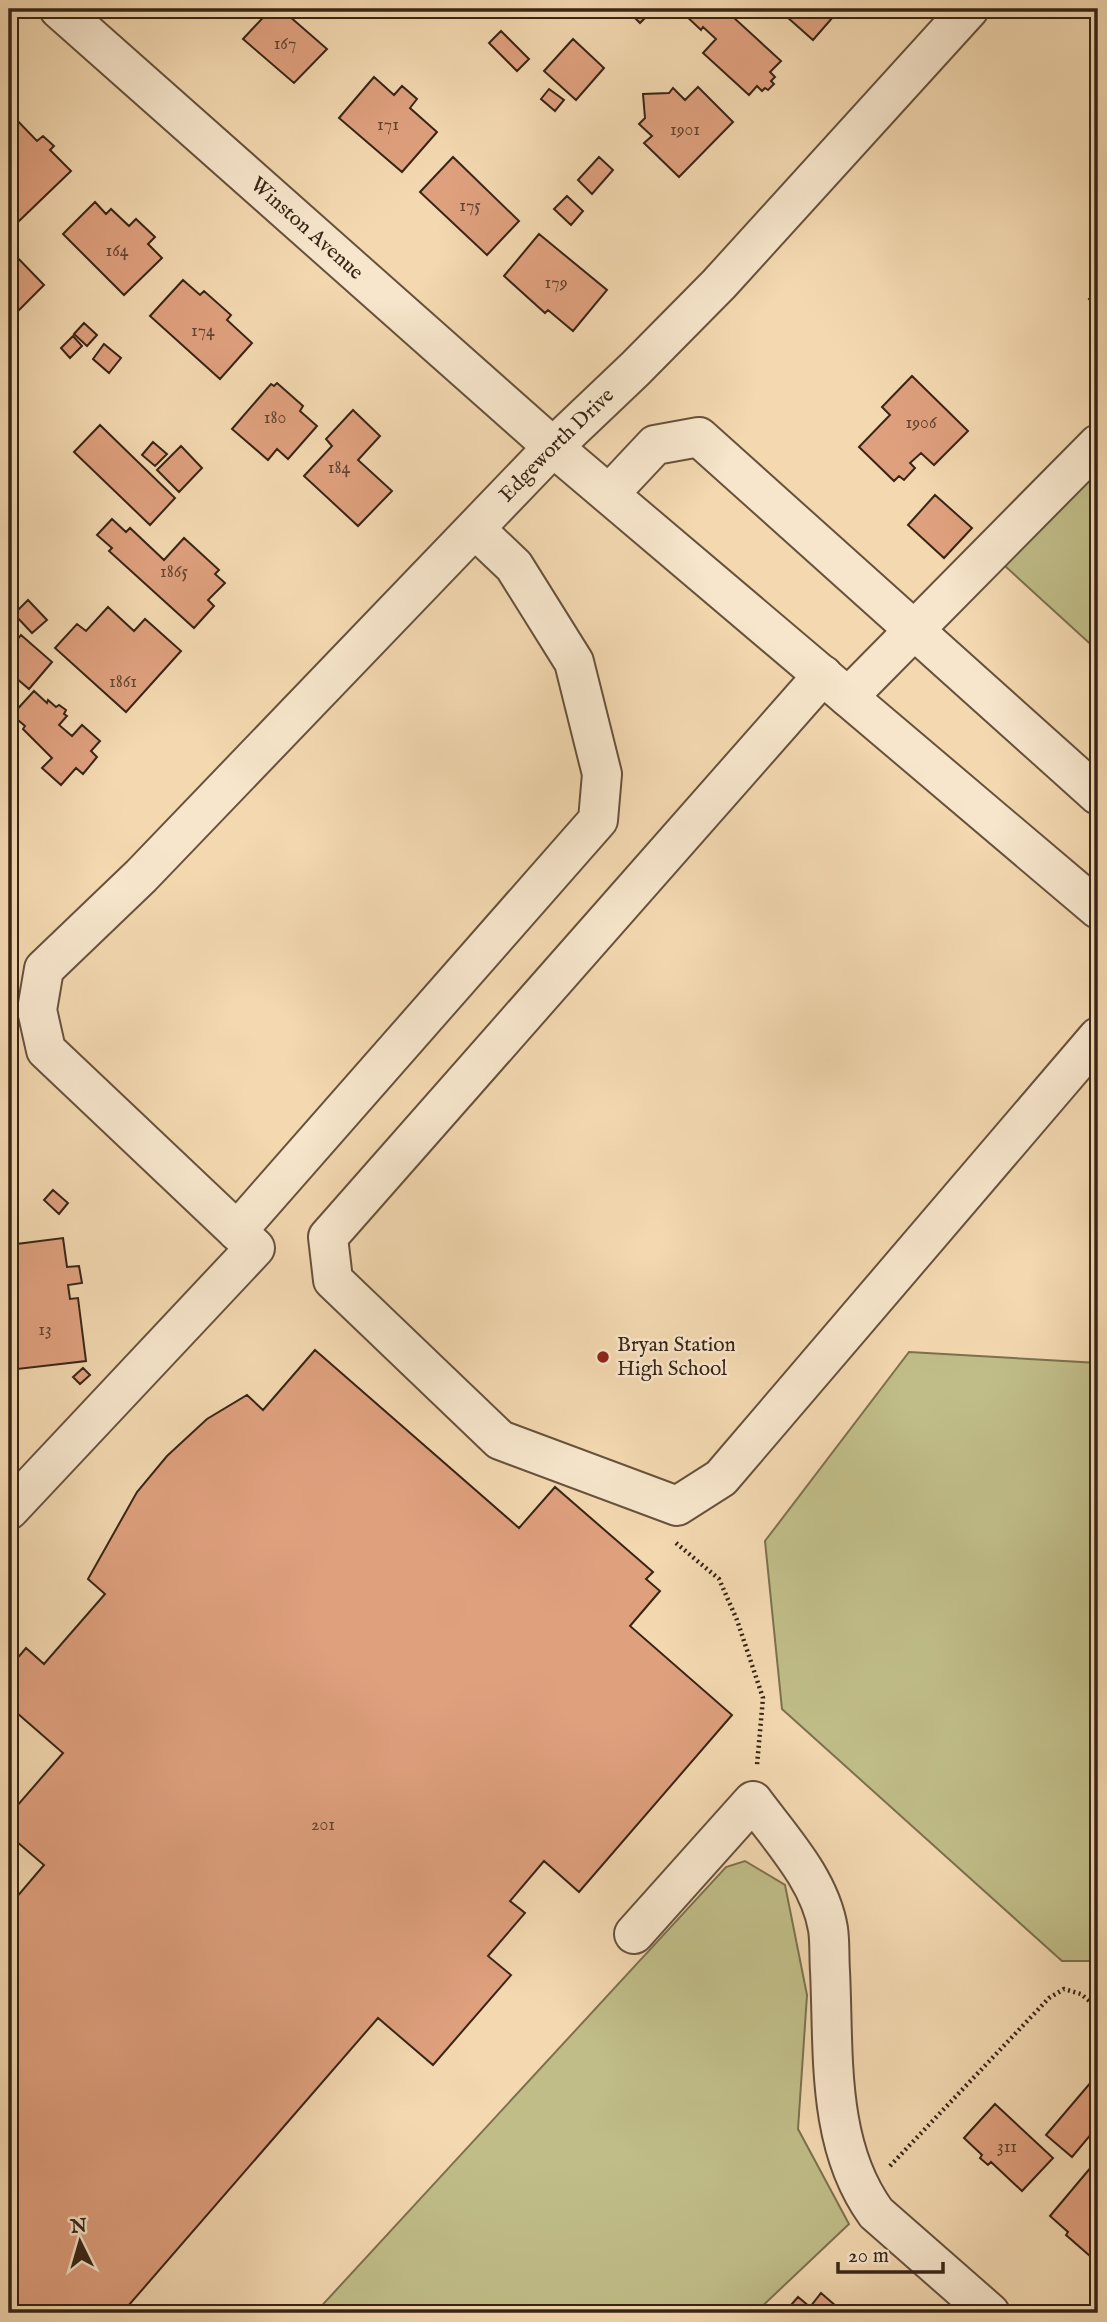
<svg xmlns="http://www.w3.org/2000/svg" width="1107" height="2322" viewBox="0 0 1107 2322" font-family="'IM FELL English',serif">
<rect width="100%" height="100%" fill="#f3d8b0"/>
<filter id="stains"><feTurbulence type="fractalNoise" baseFrequency=".00286" numOctaves="4"/><feColorMatrix values="0 0 0 0 .2 0 0 0 0 .09 0 0 0 0 .02 0 0 0 .5 -.17"/></filter>
<radialGradient id="worn" r=".72"><stop offset=".6" stop-color="#630" stop-opacity="0"/><stop offset="1" stop-color="#630" stop-opacity=".3"/></radialGradient>
<path fill="#c0bd88" stroke="#7c714f" stroke-width="2" d="M 1098,464 L 1098,651 L 1005,566 Z
M 909,1352 L 1098,1363 L 1098,1961 L 1062,1961 L 782,1709 L 765,1541 Z
M 745,1861 L 785,1885 L 807,1995 L 798,2129 L 849,2224 L 755,2313 L 315,2313 L 726,1867 Z"/>
<path fill="#dfa07e" stroke="#382516" stroke-width="2" d="M 271,9 L 281,9 L 327,49 L 294,83 L 243,39 Z
M 515,9 L 532,9 L 525,17 Z
M 626,9 L 654,9 L 640,23 Z
M 689,9 L 740,9 L 733,17 L 781,61 L 770,72 L 775,77 L 771,81 L 774,84 L 768,90 L 765,88 L 762,91 L 757,86 L 749,95 L 703,53 L 716,39 L 703,27 L 701,30 L 684,14 Z
M 778,9 L 840,9 L 813,40 Z
M 501,31 L 529,59 L 517,71 L 489,43 Z
M 573,39 L 604,68 L 576,100 L 544,71 Z
M 374,77 L 394,95 L 402,86 L 417,99 L 410,108 L 437,132 L 402,172 L 339,118 Z
M 698,87 L 733,122 L 679,177 L 644,143 L 652,136 L 639,124 L 645,118 L 643,94 L 669,93 L 673,88 L 685,100 Z
M 549,89 L 564,100 L 555,111 L 541,99 Z
M 11,114 L 37,141 L 43,136 L 54,146 L 50,150 L 71,171 L 19,221 L 9,211 L 9,116 Z
M 453,157 L 519,221 L 487,255 L 420,192 Z
M 599,157 L 613,170 L 592,194 L 578,180 Z
M 567,196 L 583,211 L 571,225 L 554,209 Z
M 95,202 L 106,214 L 111,209 L 129,226 L 136,219 L 155,237 L 148,244 L 162,258 L 124,295 L 63,234 Z
M 539,234 L 607,290 L 573,331 L 548,310 L 545,313 L 504,276 Z
M 12,252 L 44,285 L 9,320 L 9,256 Z
M 183,280 L 200,295 L 204,291 L 231,315 L 227,320 L 252,343 L 220,379 L 150,316 Z
M 1098,290 L 1098,308 L 1089,299 Z
M 84,323 L 97,335 L 87,346 L 74,334 Z
M 73,336 L 82,346 L 70,358 L 61,348 Z
M 104,344 L 121,358 L 109,373 L 93,359 Z
M 912,376 L 968,431 L 934,465 L 921,453 L 910,463 L 915,468 L 904,480 L 899,476 L 894,481 L 859,447 L 890,415 L 882,407 Z
M 277,383 L 303,406 L 300,411 L 317,426 L 288,459 L 277,449 L 268,460 L 232,429 L 271,384 L 274,386 Z
M 353,410 L 380,436 L 358,460 L 392,491 L 358,526 L 304,476 L 332,446 L 326,439 Z
M 100,425 L 175,498 L 150,525 L 74,452 Z
M 153,442 L 167,454 L 155,466 L 142,455 Z
M 181,446 L 202,468 L 179,492 L 157,470 Z
M 935,495 L 972,528 L 944,558 L 908,525 Z
M 112,519 L 126,532 L 130,528 L 164,560 L 184,538 L 219,570 L 215,574 L 225,583 L 208,600 L 214,606 L 194,628 L 109,551 L 112,548 L 97,535 Z
M 28,600 L 47,620 L 32,633 L 14,614 Z
M 108,607 L 134,631 L 145,619 L 181,651 L 126,712 L 55,648 L 77,624 L 86,631 Z
M 21,635 L 52,662 L 29,689 L 9,672 L 9,650 Z
M 34,691 L 47,703 L 48,700 L 56,707 L 59,705 L 66,710 L 64,714 L 67,716 L 59,725 L 72,736 L 82,725 L 100,741 L 91,751 L 97,757 L 83,774 L 76,768 L 61,785 L 42,768 L 52,758 L 23,729 L 25,726 L 12,715 Z
M 53,1190 L 68,1203 L 59,1214 L 44,1200 Z
M 63,1238 L 67,1267 L 79,1266 L 82,1283 L 68,1285 L 70,1299 L 78,1298 L 86,1361 L 9,1370 L 9,1245 Z
M 315,1350 L 519,1528 L 555,1487 L 653,1572 L 646,1579 L 660,1591 L 630,1626 L 732,1715 L 579,1892 L 544,1861 L 510,1901 L 525,1913 L 488,1956 L 511,1975 L 433,2065 L 378,2018 L 122,2313 L 9,2313 L 9,1906 L 44,1865 L 9,1835 L 9,1815 L 63,1753 L 9,1706 L 9,1668 L 26,1648 L 44,1664 L 105,1594 L 88,1579 L 137,1492 L 167,1456 L 207,1419 L 247,1395 L 263,1410 Z
M 83,1368 L 90,1375 L 80,1384 L 73,1377 Z
M 1092,2081 L 1098,2086 L 1098,2126 L 1072,2157 L 1046,2135 Z
M 995,2104 L 1053,2158 L 1022,2191 L 991,2162 L 988,2165 L 980,2158 L 982,2155 L 964,2138 Z
M 1092,2166 L 1098,2171 L 1098,2263 L 1066,2235 L 1068,2232 L 1050,2216 Z
M 821,2293 L 844,2313 L 784,2313 L 798,2297 L 810,2307 Z"/>
<g fill="none" stroke-linecap="round" stroke-linejoin="round">
<g stroke="#67523c" stroke-width="42">
<g id="minor">
<path id="s1" d="M 59,9 L 553,447 L 1098,909"/>
<path d="M 609,494 L 655,445 L 699,437 L 1098,795"/>
<path d="M 823,675 L 328,1237 L 333,1280 L 500,1440 L 677,1506 L 721,1478 L 1098,1037"/>
<path d="M 848,697 L 1098,444"/>
<path d="M 237,1231 L 598,820 L 602,774 L 574,662 L 514,566 L 475,529"/>
<path id="s2" d="M 9,1510 L 255,1248 L 46,1050 L 37,1010 L 44,969 L 141,876 L 553,447 L 635,369 L 719,284 L 969,9"/>
<path d="M 634,1934 L 753,1801 C 781,1839 820,1880 828,1929 C 830,1942 829,1957 830,1971 C 834,2052 826,2144 876,2213 L 990,2313"/>
</g>
</g>
<path stroke="#382516" stroke-width="4.5" stroke-dasharray="2 3.5" stroke-linecap="butt" d="M 676,1543 L 719,1579 L 737,1620 L 763,1698 L 757,1765
M 890,2166 L 1049,1998 L 1064,1989 L 1081,1994 L 1098,2008"/>
<use href="#minor" stroke="#f7e6cc" stroke-width="38"/>
</g>
<circle fill="#8f2418" stroke="#f7e6cc" stroke-width="2.5" cx="603" cy="1357" r="7"/>
<g text-anchor="middle" dominant-baseline="central" stroke-width="5" stroke-linejoin="round" paint-order="stroke">
<g font-size="18" fill="#624430">
<text x="285" y="44">167</text>
<text x="388" y="125">171</text>
<text x="685" y="130">1901</text>
<text x="470" y="206">175</text>
<text x="117" y="251">164</text>
<text x="556" y="283">179</text>
<text x="203" y="331">174</text>
<text x="275" y="418">180</text>
<text x="921" y="423">1906</text>
<text x="339" y="468">184</text>
<text x="174" y="572">1865</text>
<text x="123" y="682">1861</text>
<text x="45" y="1330">13</text>
<text x="323" y="1825">201</text>
<text x="1007" y="2147">311</text>
</g>
<g font-size="21" fill="#382516" stroke="#f7e6cc">
<text stroke="none"><textPath href="#s1" startOffset="331">Winston Avenue</textPath></text>
<text stroke="none"><textPath href="#s2" startOffset="1463">Edgeworth Drive</textPath></text>
</g>
<g font-size="21" fill="#382516" stroke="#f7e6cc" text-anchor="start">
<text x="617" y="1345">Bryan Station<tspan x="617" dy="24">High School</tspan></text>
</g>
</g>
<rect width="1107" height="2322" fill="none" stroke="#f3d8b0" stroke-width="35"/>
<rect x="10" y="10" width="1086" height="2301" fill="none" stroke="#382516" stroke-width="3.5"/>
<rect x="18" y="18" width="1072" height="2287" fill="none" stroke="#382516" stroke-width="2"/>
<g transform="translate(80 2242) rotate(355)" stroke="#f7e6cc" stroke-width="5" paint-order="stroke">
<path d="M0-5L12 26L0 18L-12 26Z" fill="#382516"/>
<text y="-10" font-size="19" font-weight="bold" text-anchor="middle" fill="#382516">N</text>
</g>
<path d="M838 2262v10h105v-10" fill="none" stroke="#382516" stroke-width="3.5"/>
<text x="848" y="2262" font-size="21" fill="#382516" stroke="#f7e6cc" stroke-width="5" paint-order="stroke">20 m</text>
<rect width="100%" height="100%" filter="url(#stains)"/>
<rect width="100%" height="100%" fill="url(#worn)"/>
</svg>
